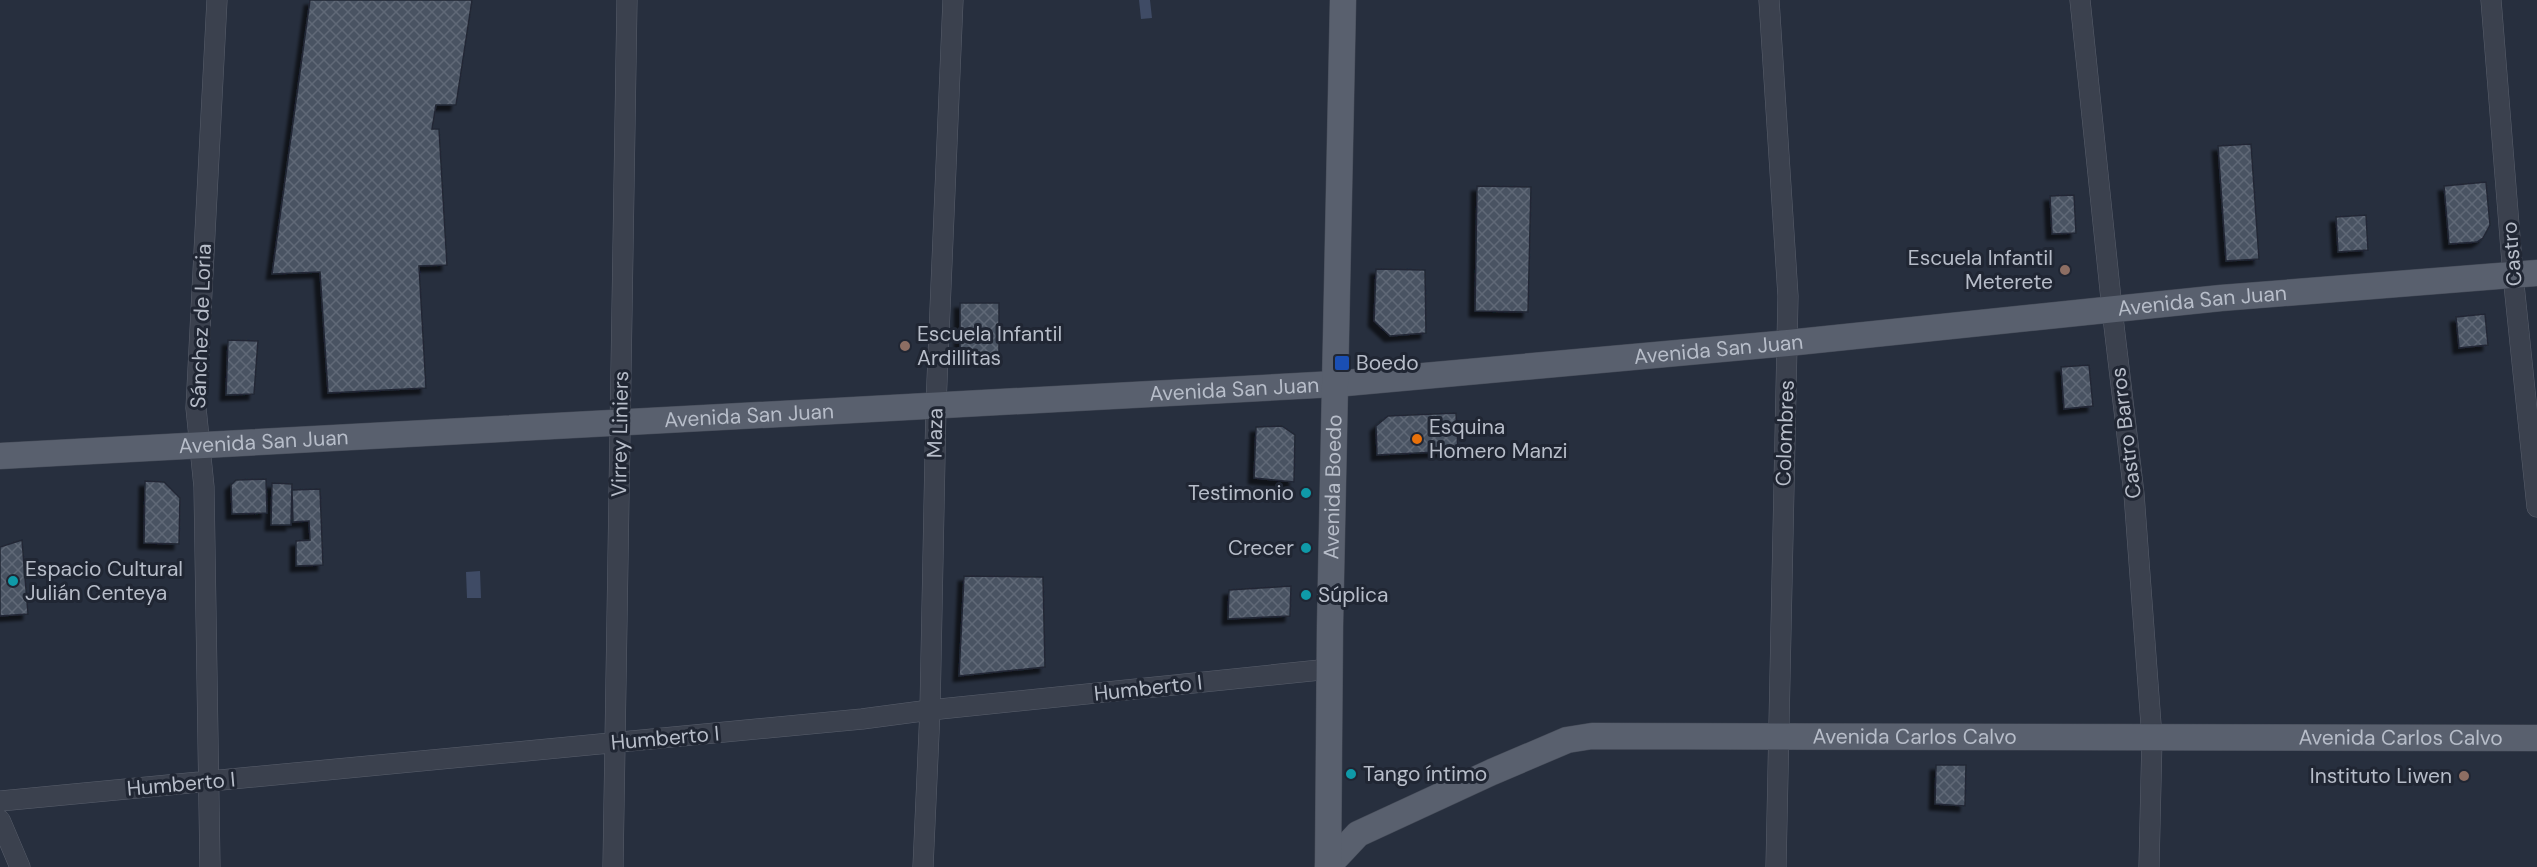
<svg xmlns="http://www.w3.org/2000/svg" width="2537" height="867" viewBox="0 0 2537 867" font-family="'DM Sans',sans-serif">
<defs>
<pattern id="building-cross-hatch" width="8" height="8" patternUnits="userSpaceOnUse" patternTransform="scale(1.5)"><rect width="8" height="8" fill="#495262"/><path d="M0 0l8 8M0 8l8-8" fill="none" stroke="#616977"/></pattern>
<filter id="shadow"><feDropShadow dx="-5.5" dy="5.5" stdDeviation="1.5" flood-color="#0009"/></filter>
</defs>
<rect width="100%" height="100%" fill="#272f3e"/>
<path fill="#3f4b65" d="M 1139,0 L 1150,0 L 1152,18 L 1141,19 Z
M 480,571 L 481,598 L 467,598 L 466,572 Z"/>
<path fill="url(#building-cross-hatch)" stroke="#222835" stroke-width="1.5" filter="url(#shadow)" d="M 310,0 L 472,0 L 456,105 L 436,105 L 432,129 L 439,129 L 447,265 L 419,266 L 426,388 L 328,393 L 320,272 L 272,274 Z
M 2251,144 L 2259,259 L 2226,261 L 2218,146 Z
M 2486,182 L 2490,225 L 2483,238 L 2477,242 L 2449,244 L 2444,186 Z
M 1477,186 L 1531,187 L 1528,312 L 1475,311 Z
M 2074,195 L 2076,233 L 2052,234 L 2050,196 Z
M 2366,215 L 2368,250 L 2338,252 L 2336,217 Z
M 1376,269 L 1425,270 L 1426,333 L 1390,336 L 1374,321 Z
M 960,303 L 999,303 L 999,358 L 975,358 L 960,347 Z
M 2485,314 L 2488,345 L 2459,348 L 2456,317 Z
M 228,340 L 258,341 L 254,394 L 226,395 Z
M 2089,365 L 2093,406 L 2064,409 L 2061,367 Z
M 1456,413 L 1458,451 L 1377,455 L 1376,426 L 1388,416 Z
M 1282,426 L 1295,435 L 1294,482 L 1254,478 L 1256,427 Z
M 266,479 L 267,513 L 232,514 L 231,485 L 236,480 Z
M 145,481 L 164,482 L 180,498 L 179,544 L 144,543 Z
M 272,483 L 292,484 L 291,525 L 271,525 Z
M 320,489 L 323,565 L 296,566 L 296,541 L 310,540 L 309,521 L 293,522 L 292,490 Z
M 22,540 L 28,614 L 0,616 L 0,547 Z
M 964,576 L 1043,577 L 1045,667 L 959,676 Z
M 1291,586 L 1290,616 L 1228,619 L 1229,590 Z
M 1936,765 L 1966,765 L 1965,806 L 1935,804 Z"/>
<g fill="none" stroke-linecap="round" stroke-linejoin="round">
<g stroke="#595f6c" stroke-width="21">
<path id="minor" d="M 1769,0 L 1788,296 L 1776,867
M 2080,0 L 2112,309 L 2134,494 L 2152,738 L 2149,867
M 2491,0 L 2513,275 L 2537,507
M 0,801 L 862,719 L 930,710 L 1330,669
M 0,820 L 20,867
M 210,867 L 204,487 L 196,408 L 217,0
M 613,867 L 627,0
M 923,867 L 930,710 L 936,405 L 953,0"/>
</g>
<g stroke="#444a57" stroke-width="27">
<g id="major">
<path id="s1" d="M 0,456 L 1335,384 L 1788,343 L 2221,298 L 2537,273"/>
<path id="s2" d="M 1328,866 L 1358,834 L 1492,772 L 1567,740 L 1592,736 L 2537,738"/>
<path id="s3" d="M 1328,867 L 1330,626 L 1343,0"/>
</g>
</g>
<use href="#minor" stroke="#3b414e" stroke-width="20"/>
<use href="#major" stroke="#59606e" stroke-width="26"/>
</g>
<g fill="#8d6e63" stroke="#202633" stroke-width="2">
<circle cx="2065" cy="270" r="6"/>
<circle cx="905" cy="346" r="6"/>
<circle cx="2464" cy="776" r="6"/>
</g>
<rect fill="#1a4fb4" stroke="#202633" stroke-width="2" x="1334" y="355" width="16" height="16" rx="3"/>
<circle fill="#e8710a" stroke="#202633" stroke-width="2" cx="1417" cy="439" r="6"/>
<g fill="#0f9aa8" stroke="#202633" stroke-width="2">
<circle cx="1306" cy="493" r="6"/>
<circle cx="1306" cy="548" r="6"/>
<circle cx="13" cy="581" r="6"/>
<circle cx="1306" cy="595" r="6"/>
<circle cx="1351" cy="774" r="6"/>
</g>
<g text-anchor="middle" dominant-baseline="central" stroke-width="6" stroke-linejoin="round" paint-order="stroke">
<g font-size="21" fill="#b7bdc9" stroke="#202633">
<text transform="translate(2512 254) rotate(-95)">Castro</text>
<text stroke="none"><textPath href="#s1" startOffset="2208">Avenida San Juan</textPath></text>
<text transform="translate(201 326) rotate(-88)">Sánchez de Loria</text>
<text stroke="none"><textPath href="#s1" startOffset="1722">Avenida San Juan</textPath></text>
<text stroke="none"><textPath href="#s1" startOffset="1236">Avenida San Juan</textPath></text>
<text stroke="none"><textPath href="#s1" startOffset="750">Avenida San Juan</textPath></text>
<text transform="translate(935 433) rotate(-89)">Maza</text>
<text transform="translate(1785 433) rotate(-88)">Colombres</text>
<text transform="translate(2126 433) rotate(-97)">Castro Barros</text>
<text transform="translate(620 434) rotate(-89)">Virrey Liniers</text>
<text stroke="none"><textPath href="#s1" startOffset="264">Avenida San Juan</textPath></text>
<text stroke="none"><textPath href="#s3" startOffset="380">Avenida Boedo</textPath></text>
<text transform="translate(1148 688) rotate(-6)">Humberto I</text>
<text stroke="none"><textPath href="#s2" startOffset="621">Avenida Carlos Calvo</textPath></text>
<text transform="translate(665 738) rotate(-5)">Humberto I</text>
<text stroke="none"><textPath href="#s2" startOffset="1107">Avenida Carlos Calvo</textPath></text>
<text transform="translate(181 784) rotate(-5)">Humberto I</text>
</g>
<g font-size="21" fill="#b7bdc9" stroke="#202633" text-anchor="start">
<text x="2053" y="258" text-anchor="end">Escuela Infantil<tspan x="2053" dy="24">Meterete</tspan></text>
<text x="917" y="334">Escuela Infantil<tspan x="917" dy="24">Ardillitas</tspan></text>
<text x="1356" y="363">Boedo</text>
<text x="1429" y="427">Esquina<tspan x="1429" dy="24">Homero Manzi</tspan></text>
<text x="1294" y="493" text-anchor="end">Testimonio</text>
<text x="1294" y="548" text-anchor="end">Crecer</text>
<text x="25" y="569">Espacio Cultural<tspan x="25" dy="24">Julián Centeya</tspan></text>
<text x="1318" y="595">Súplica</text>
<text x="1363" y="774">Tango íntimo</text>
<text x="2452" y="776" text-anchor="end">Instituto Liwen</text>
</g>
</g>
</svg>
